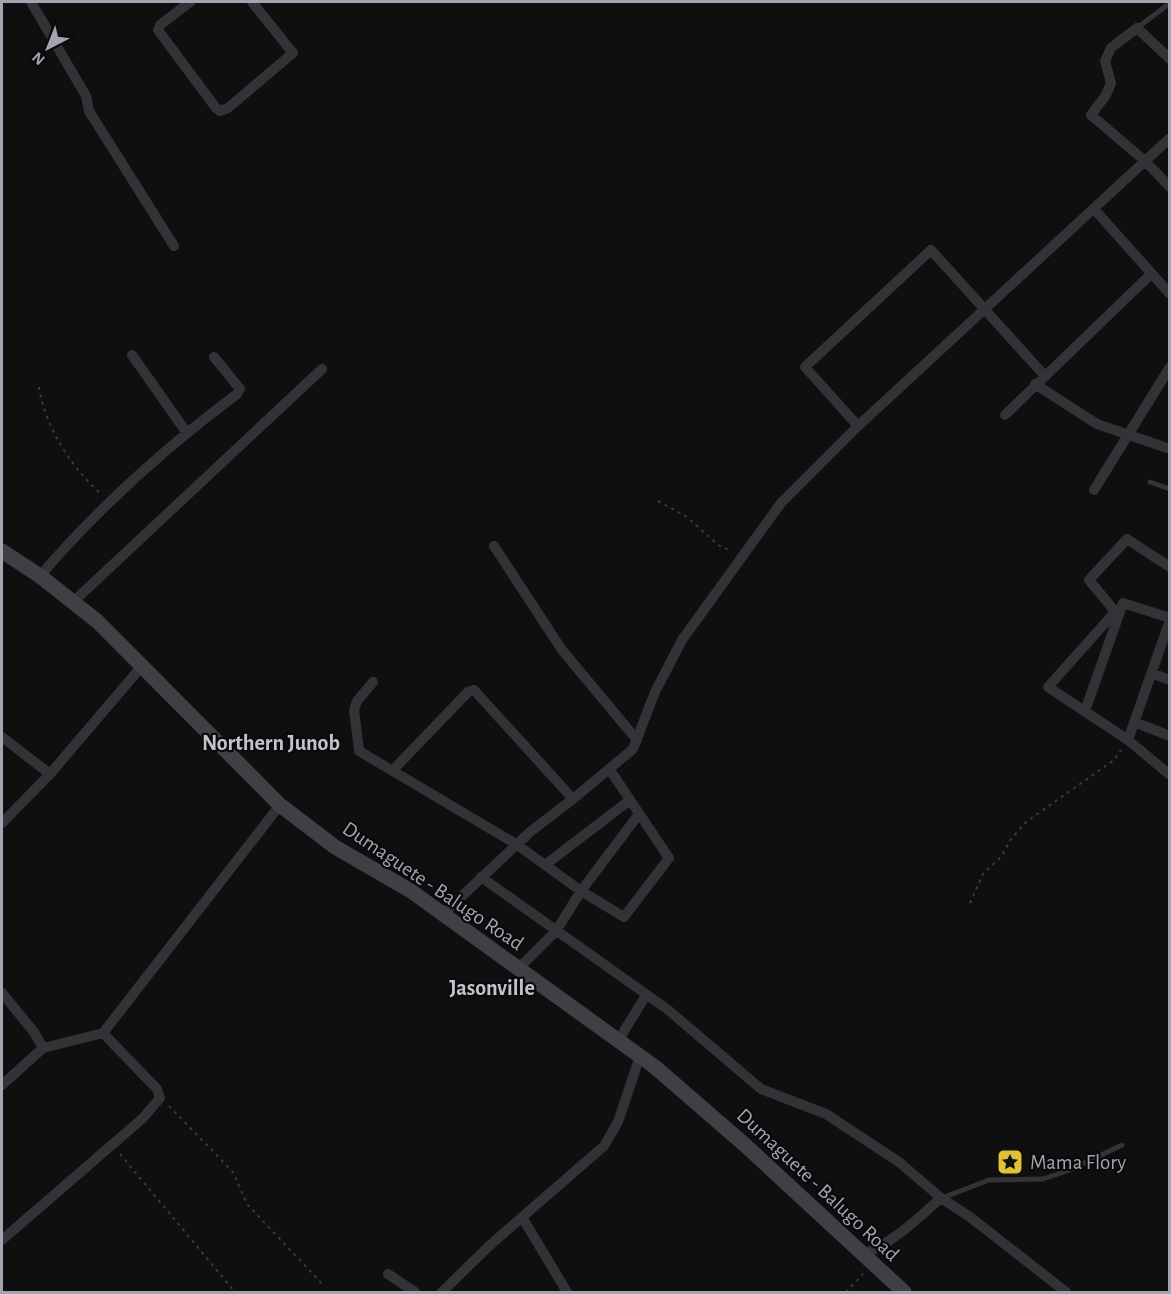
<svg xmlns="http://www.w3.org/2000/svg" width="1171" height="1294" viewBox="0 0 1171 1294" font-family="'Alegreya Sans',sans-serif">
<rect width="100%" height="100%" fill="#0f0f10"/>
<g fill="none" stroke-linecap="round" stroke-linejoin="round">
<path stroke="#39393e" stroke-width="2" stroke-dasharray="3 4.5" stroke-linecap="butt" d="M 39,387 C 45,427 71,467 101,494
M 658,501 L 687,517 L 718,545 L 731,551
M 970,903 L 983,874 L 1001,857 L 1011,839 L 1026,822 L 1114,760 L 1121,750
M 169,1106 L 233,1172 L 247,1204 L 324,1286
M 120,1154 L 235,1292
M 846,1292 L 863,1274"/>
<path stroke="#333337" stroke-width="5" d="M 1137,28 L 1170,3
M 1150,482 L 1170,489
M 942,1198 L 989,1180 L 1043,1179 L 1070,1170 L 1122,1145"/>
<path stroke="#333337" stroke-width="10" d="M 31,2 L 86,96 L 89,111 L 174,246
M 190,2 L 160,25 L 158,30 L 216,108 L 220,111 L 228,108 L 293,53 L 252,2
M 1170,59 L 1137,28 L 1111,48 L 1105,61 L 1111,83 L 1106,95 L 1091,115 L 1145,161 L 1170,187
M 1094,209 L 1170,294
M 132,355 L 187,433
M 1035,384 L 1097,424 L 1170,449
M 1005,415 L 1151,274
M 858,426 L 805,367 L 931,250 L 1044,375
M 1094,490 L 1170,367
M 494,546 L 562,650 L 637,740
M 40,576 C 98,508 165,448 237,394 L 240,389 L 214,357
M 73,602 L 322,369
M 1115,612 L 1048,687 L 1128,740 L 1170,775
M 1118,615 L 1089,580 L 1127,539 L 1170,567
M 1151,673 L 1170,680
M 373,682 L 357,701 L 354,710 L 359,751 L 516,844 L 581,891 L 624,917 L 669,858 L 610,770
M 1085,711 L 1123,603 L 1170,618
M 1134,722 L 1170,736
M 2,737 L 50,774
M 1128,740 L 1170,620
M 392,771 L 468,692 L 474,690 L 573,799
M 2,823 L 50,774 L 142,666
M 545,865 L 630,800
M 481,877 L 667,1009 L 761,1089 L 826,1114 L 899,1162 L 941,1198 L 970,1217 L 1066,1292
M 443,914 L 530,832 L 573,799 L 633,749 L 655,692 L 682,640 L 781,503 L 858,426 L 1170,138
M 519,968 L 556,931 L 581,891 L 639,814
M 2,993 L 34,1032 L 43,1048
M 618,1041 L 646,995
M 2,1085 L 43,1048 L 103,1033 L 280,805
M 522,1217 L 567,1292
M 2,1240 L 143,1118 L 160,1098 L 157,1089 L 103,1033
M 864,1254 C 894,1242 917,1219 941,1198
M 388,1274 L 415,1292
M 442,1292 L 489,1246 L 604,1146 L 618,1122 L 640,1056"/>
<path stroke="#3f3f45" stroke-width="15" d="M 2,551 L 40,576 L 97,621 L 280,805 L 335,847 L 411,891 L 655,1067 L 745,1145 L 904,1292"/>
</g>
<defs>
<g id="sight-square" transform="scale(1.35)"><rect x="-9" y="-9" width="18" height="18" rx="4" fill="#dec339" stroke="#0a0a0b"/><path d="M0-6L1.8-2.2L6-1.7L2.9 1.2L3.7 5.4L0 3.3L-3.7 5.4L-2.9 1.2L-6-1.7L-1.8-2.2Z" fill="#111"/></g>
</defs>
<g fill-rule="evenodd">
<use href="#sight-square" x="1010" y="1162"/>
</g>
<g text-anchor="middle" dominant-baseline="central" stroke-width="4.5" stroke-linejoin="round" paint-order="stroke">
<g font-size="21" fill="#a2a4b0" stroke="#0a0a0b">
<text transform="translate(433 886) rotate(34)">Dumaguete - Balugo Road</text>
<text transform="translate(818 1185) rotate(43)">Dumaguete - Balugo Road</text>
</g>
<g font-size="21" fill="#a2a4b0" stroke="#0a0a0b" text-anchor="start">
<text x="1030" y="1162">Mama Flory</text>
</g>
<g font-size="22" font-weight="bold" fill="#c2c3cc" stroke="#0a0a0b">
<text x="271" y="743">Northern Junob</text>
<text x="492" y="988">Jasonville</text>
</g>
</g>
<rect width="1171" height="1294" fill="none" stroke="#a2a4b0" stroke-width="6"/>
<g transform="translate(48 48) rotate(222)" stroke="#0a0a0b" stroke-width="4.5" paint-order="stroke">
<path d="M0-4.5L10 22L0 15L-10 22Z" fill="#a2a4b0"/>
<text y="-9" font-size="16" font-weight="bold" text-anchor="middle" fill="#a2a4b0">N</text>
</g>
</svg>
